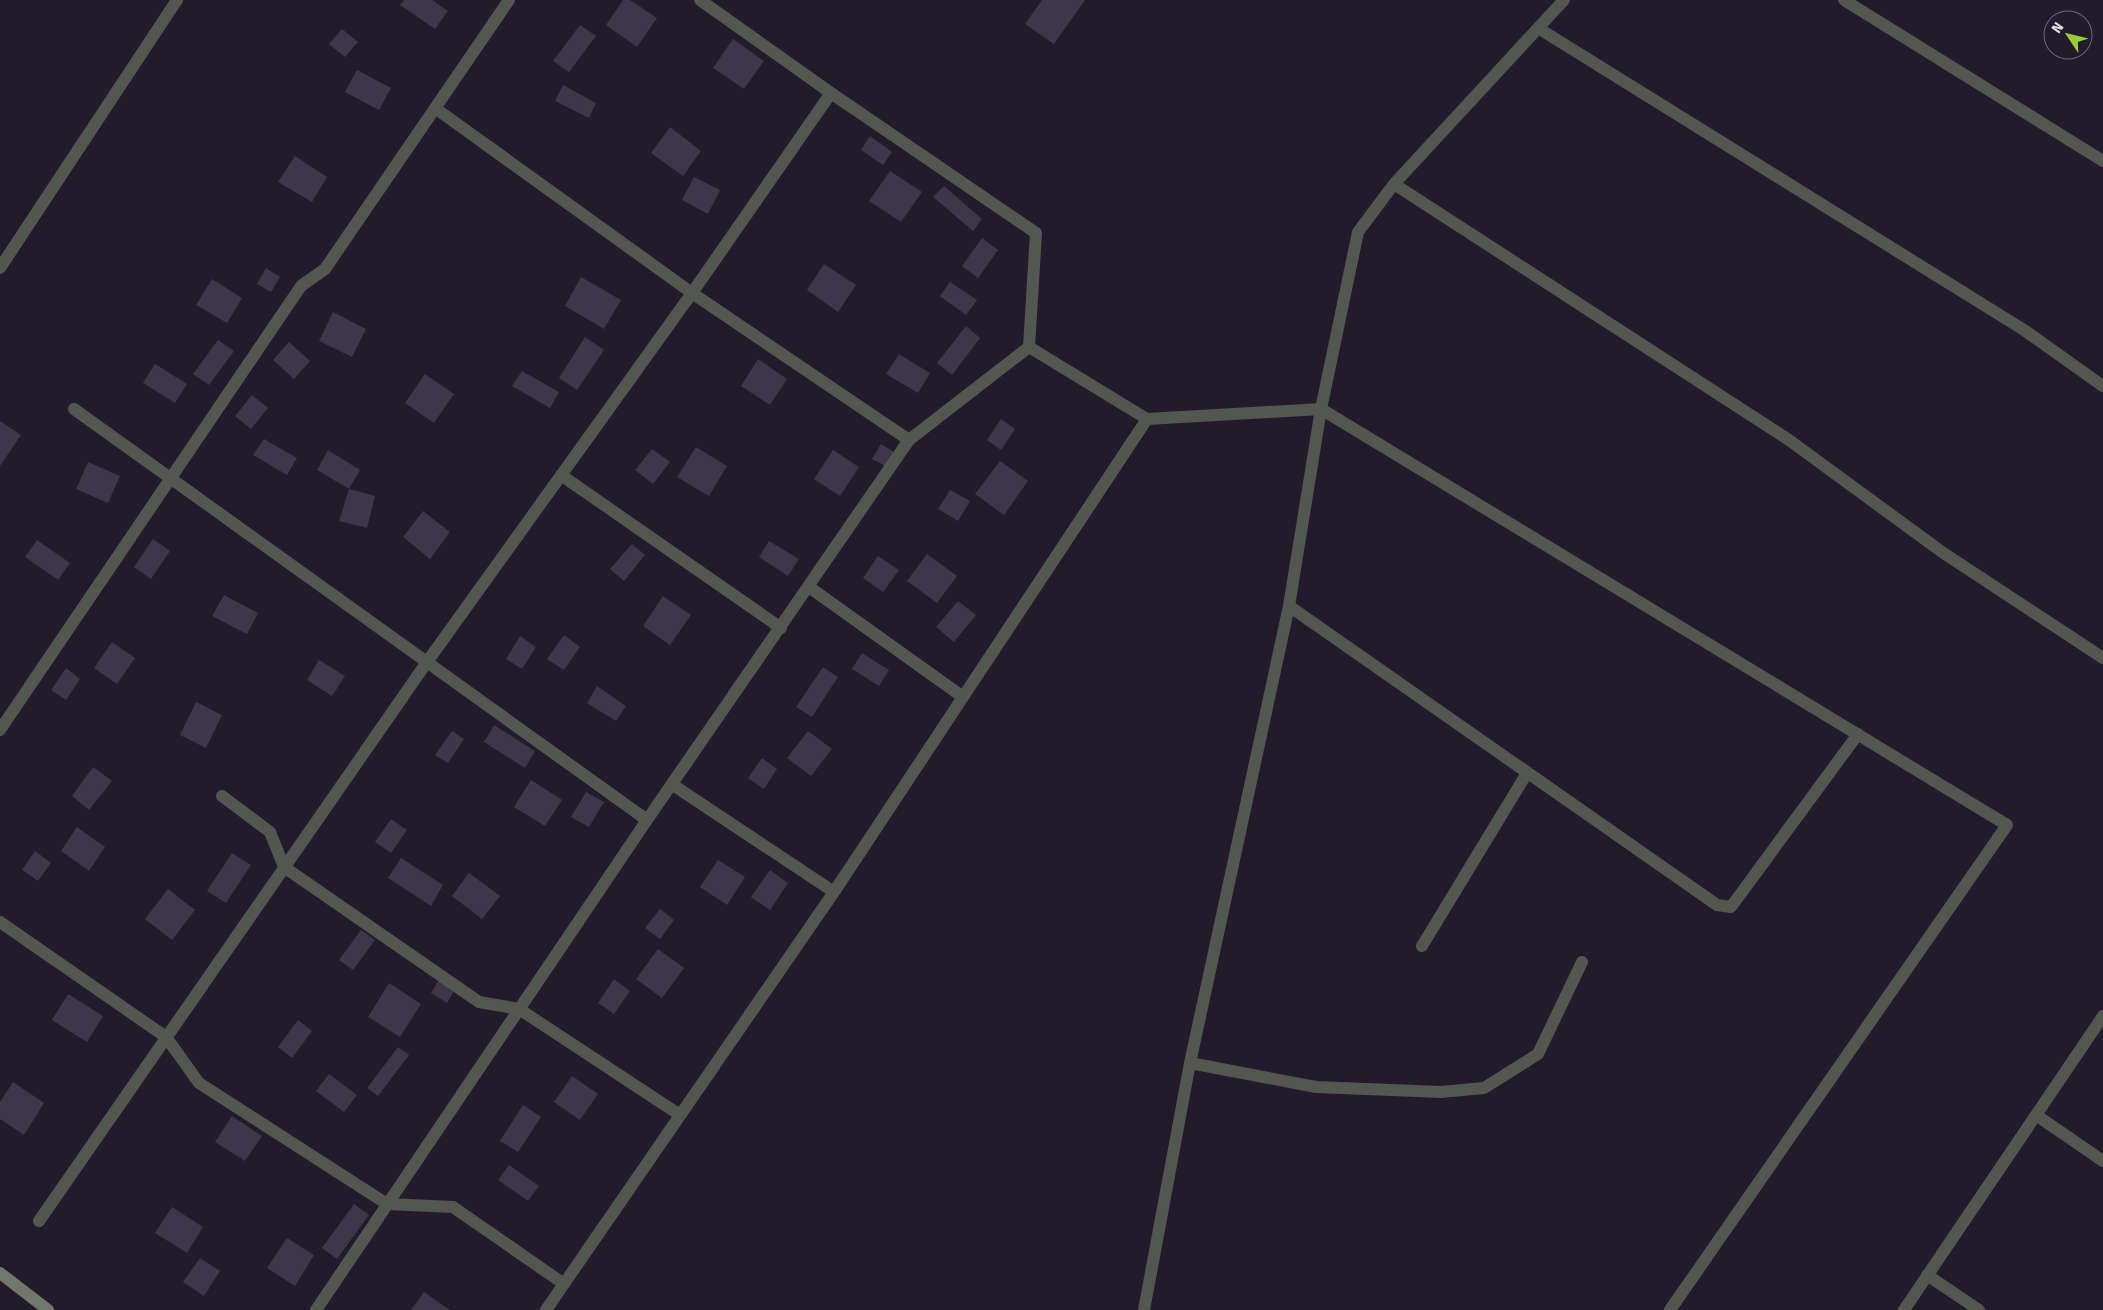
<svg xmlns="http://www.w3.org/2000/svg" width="2103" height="1310" viewBox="0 0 2103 1310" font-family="'Fira Sans',sans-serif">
<rect width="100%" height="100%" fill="#221b2c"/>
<path fill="#3e3749" d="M 404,0 L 432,0 L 448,11 L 435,29 L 400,5 Z
M 623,0 L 630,0 L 657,18 L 637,47 L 606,25 Z
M 1042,0 L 1085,0 L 1054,44 L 1025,24 Z
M 580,25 L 596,36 L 569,72 L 553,61 Z
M 342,29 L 358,42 L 345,57 L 329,44 Z
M 733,39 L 764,61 L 744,89 L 713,68 Z
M 357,70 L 391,88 L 379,110 L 345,92 Z
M 563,85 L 596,103 L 589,118 L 555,101 Z
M 670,127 L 701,151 L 683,176 L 651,153 Z
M 870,136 L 892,152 L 883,165 L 861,150 Z
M 295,156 L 327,177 L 312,202 L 278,182 Z
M 890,171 L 922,192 L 901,222 L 869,201 Z
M 694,177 L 720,190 L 708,214 L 682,200 Z
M 944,186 L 982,219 L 973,231 L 933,197 Z
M 982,238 L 998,250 L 978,278 L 962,266 Z
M 824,264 L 856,285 L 838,312 L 807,290 Z
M 266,268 L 280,277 L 271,292 L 257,284 Z
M 581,277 L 621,300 L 604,329 L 565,306 Z
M 212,279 L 242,298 L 227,323 L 196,305 Z
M 950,282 L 977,300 L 966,315 L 940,296 Z
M 333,312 L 366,329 L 352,357 L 319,341 Z
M 966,326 L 980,338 L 952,375 L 937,363 Z
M 585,337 L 604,350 L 577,390 L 559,378 Z
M 218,340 L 234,351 L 209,385 L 193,374 Z
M 289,342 L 310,361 L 294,379 L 273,360 Z
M 899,354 L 930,373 L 918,393 L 886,374 Z
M 758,359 L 787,379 L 770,405 L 741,386 Z
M 155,364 L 187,384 L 175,403 L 143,383 Z
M 522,371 L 559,392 L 550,408 L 512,386 Z
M 425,374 L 454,394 L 434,423 L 405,403 Z
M 252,395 L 268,408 L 251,429 L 235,416 Z
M 1001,419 L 1015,429 L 1001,450 L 987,440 Z
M 0,421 L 21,435 L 0,466 Z
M 264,439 L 297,458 L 287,475 L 253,455 Z
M 881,444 L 897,454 L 889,468 L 872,459 Z
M 696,447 L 727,466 L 709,496 L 677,477 Z
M 652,449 L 670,462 L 653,484 L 635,470 Z
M 328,450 L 360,470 L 349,489 L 317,470 Z
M 833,450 L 859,467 L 840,496 L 814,479 Z
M 1000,461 L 1028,481 L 1004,515 L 975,494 Z
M 88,462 L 120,476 L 108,503 L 76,489 Z
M 349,489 L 375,496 L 367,528 L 339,521 Z
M 950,490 L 970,501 L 958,521 L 938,509 Z
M 423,511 L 450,532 L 430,559 L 403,537 Z
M 153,539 L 170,551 L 151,579 L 134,567 Z
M 37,540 L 70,563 L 58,580 L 25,557 Z
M 769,541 L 799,559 L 788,576 L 759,557 Z
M 632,544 L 645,555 L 624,581 L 610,569 Z
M 927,554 L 957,576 L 937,603 L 907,581 Z
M 878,556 L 899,570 L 883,592 L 863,578 Z
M 224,595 L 258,613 L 247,634 L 212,616 Z
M 663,596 L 691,615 L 670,645 L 643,626 Z
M 958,601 L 976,615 L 954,642 L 936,627 Z
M 564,635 L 580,647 L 564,670 L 547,659 Z
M 520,636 L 536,647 L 522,669 L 506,659 Z
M 112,642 L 135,658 L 117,684 L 94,668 Z
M 862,653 L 889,670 L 879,686 L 852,669 Z
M 319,660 L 345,676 L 332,696 L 307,680 Z
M 823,667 L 838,677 L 812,717 L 796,707 Z
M 66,668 L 80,679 L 66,700 L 51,690 Z
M 597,686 L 626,706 L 616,721 L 587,703 Z
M 196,702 L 222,715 L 206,748 L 180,735 Z
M 494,725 L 535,751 L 525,768 L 484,742 Z
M 452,731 L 464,739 L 448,763 L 435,755 Z
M 808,731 L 832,749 L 811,776 L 787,758 Z
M 762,758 L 777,769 L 764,789 L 748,778 Z
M 93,767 L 112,781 L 89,810 L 72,796 Z
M 531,780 L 562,800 L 545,826 L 514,807 Z
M 586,792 L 604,802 L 589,827 L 571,817 Z
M 391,819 L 407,830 L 391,853 L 375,842 Z
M 77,827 L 105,847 L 89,871 L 61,851 Z
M 35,851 L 51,863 L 38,881 L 22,870 Z
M 232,853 L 251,865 L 226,903 L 207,891 Z
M 401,858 L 443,885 L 431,906 L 388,878 Z
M 718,860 L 745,877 L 727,905 L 700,887 Z
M 770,870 L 788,883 L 770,910 L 751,897 Z
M 469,873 L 500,896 L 482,919 L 452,896 Z
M 168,889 L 195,910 L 172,940 L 145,919 Z
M 660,909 L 674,920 L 660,939 L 645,928 Z
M 361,930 L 375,940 L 353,970 L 339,960 Z
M 658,949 L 684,968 L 662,998 L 636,979 Z
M 440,978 L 456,987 L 447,1003 L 431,993 Z
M 614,979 L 630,991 L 614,1014 L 598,1003 Z
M 389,983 L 421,1004 L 400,1037 L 368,1017 Z
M 68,994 L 103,1016 L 87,1042 L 52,1020 Z
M 298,1020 L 312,1031 L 292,1058 L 278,1047 Z
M 398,1047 L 409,1055 L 378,1096 L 367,1088 Z
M 329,1074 L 357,1095 L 344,1112 L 316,1091 Z
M 572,1076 L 598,1094 L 580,1120 L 554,1102 Z
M 13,1082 L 44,1103 L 24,1135 L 0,1119 L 0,1102 Z
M 523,1105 L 541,1117 L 518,1152 L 500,1141 Z
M 232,1116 L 262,1136 L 245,1161 L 215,1142 Z
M 509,1165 L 539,1186 L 528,1201 L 498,1180 Z
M 354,1204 L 369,1215 L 337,1259 L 322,1248 Z
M 172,1207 L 203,1227 L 187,1253 L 155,1233 Z
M 287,1238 L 314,1255 L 295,1286 L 267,1268 Z
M 200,1258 L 220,1271 L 204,1296 L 183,1282 Z
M 424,1292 L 450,1310 L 411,1310 Z"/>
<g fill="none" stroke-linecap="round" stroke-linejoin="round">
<path stroke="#53574f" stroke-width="12" d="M 1844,0 L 2103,161
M 1538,28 L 2024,330 L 2103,386
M 435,108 L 692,293 L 909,440
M 1394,184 L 1789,440 L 1942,552 L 2103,658
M 0,268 L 177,0
M 1029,347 L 1147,419 L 1321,409 L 2007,825 L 1670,1310
M 74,409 L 647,820
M 561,475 L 781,628
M 809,587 L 963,697
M 1289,606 L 1717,905 L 1731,907 L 1858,734
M 0,730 L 301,286 L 325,269 L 509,0
M 673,785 L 834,892
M 222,796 L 270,832 L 284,867 L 479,1002 L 519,1009 L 680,1115
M 0,922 L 166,1037 L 199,1083 L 387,1204 L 453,1207 L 564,1284
M 1422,946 L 1527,773
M 1190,1063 L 1316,1087 L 1441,1092 L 1484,1088 L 1538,1054 L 1582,962
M 2036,1115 L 2103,1161
M 39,1221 L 427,662 L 692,293 L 831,93
M 1927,1275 L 1979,1310
M 316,1310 L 647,820 L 909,440 L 1029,347 L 1036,233 L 831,93 L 700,0
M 546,1310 L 834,892 L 1147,419
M 1144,1310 L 1190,1063 L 1289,606 L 1321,409 L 1358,232 L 1394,184 L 1564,0
M 1904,1310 L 2103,1016"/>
<path stroke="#71776a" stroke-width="12" d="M 0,1273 L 48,1310"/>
</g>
<g transform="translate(2068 35) rotate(305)"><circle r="24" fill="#221b2c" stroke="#6e6877"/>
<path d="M0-4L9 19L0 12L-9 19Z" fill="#97cc38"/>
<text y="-8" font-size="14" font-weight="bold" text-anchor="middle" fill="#e0dce8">N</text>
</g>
</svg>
